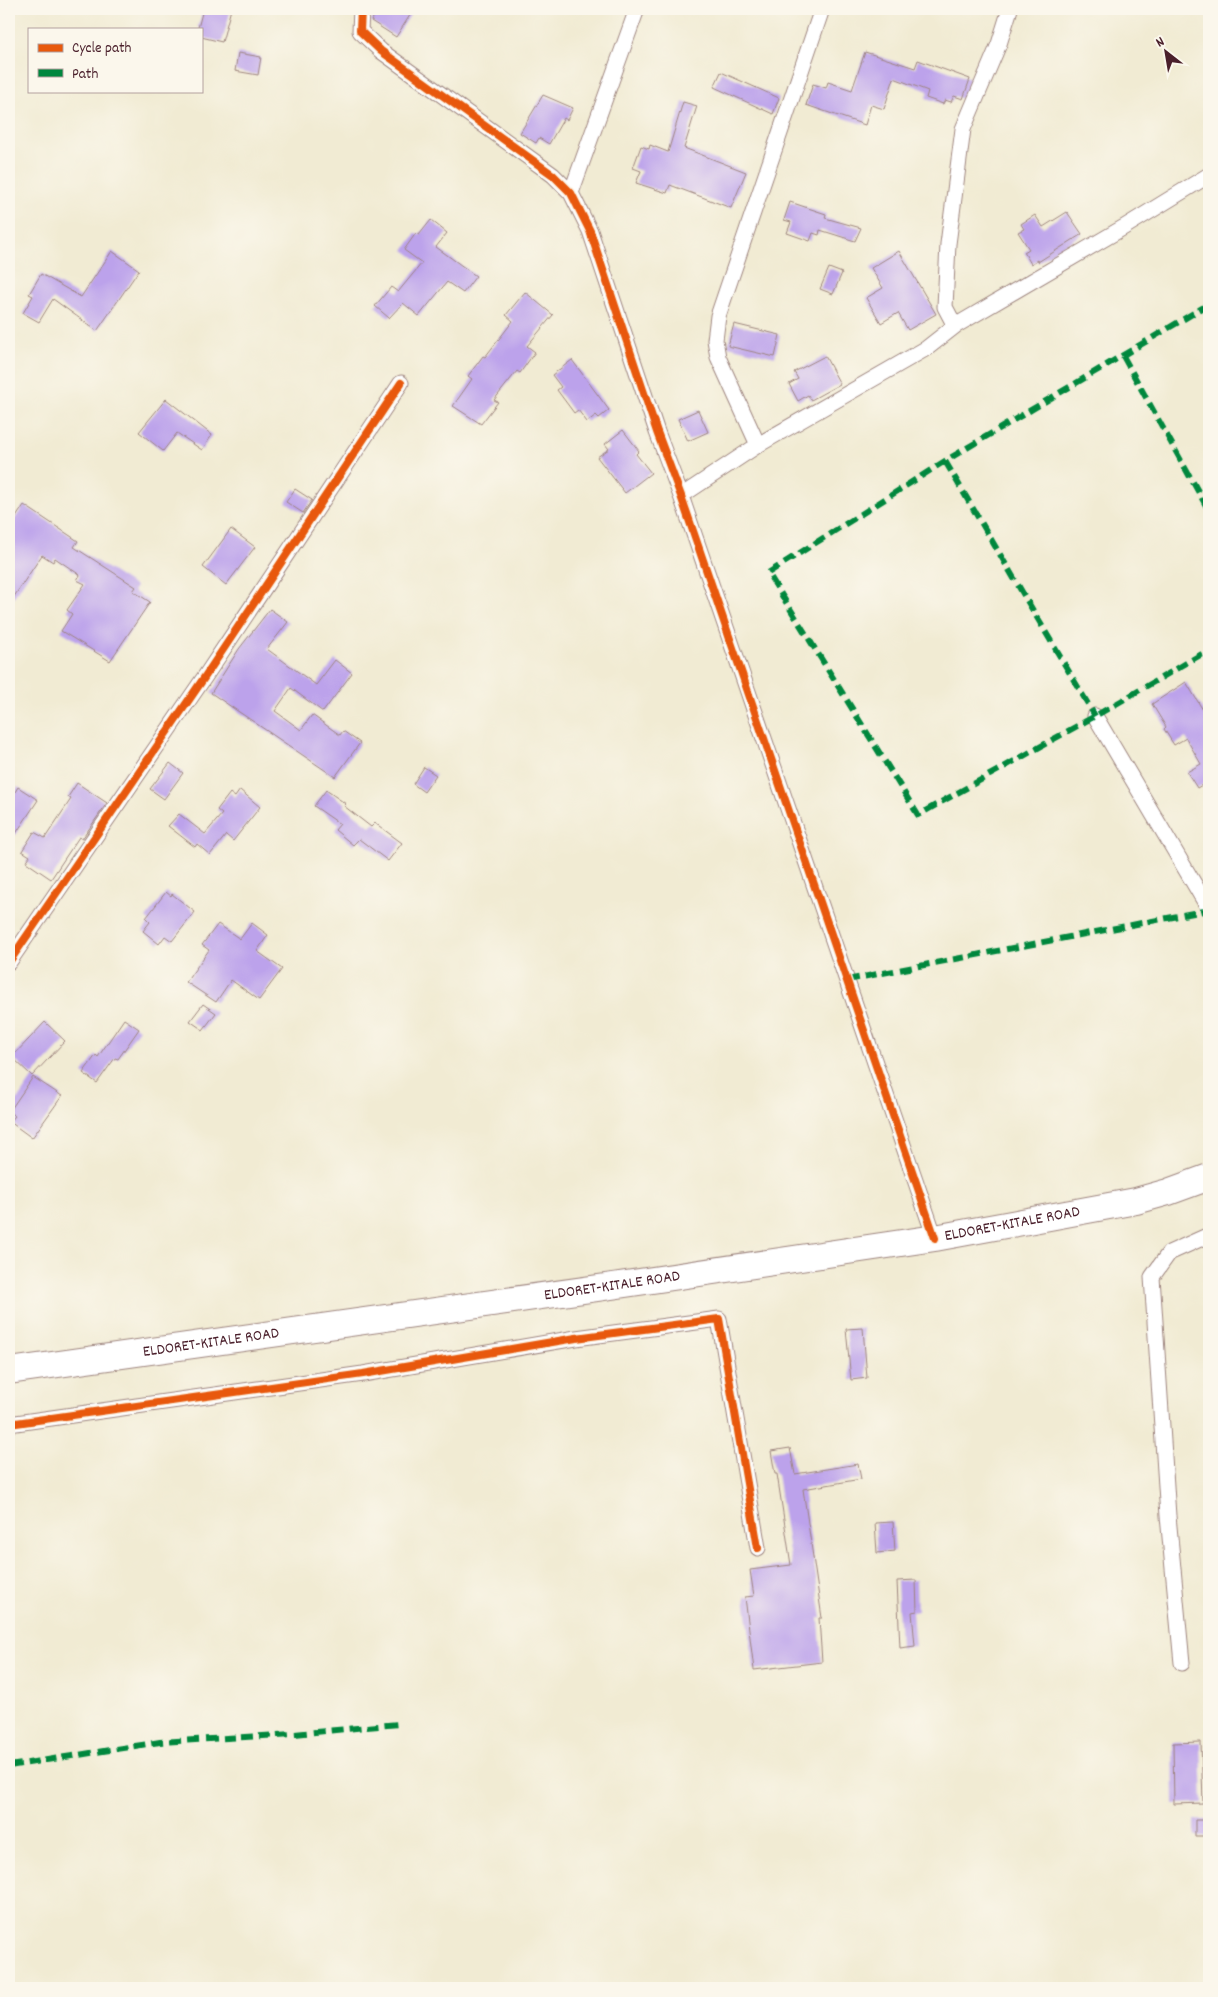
<svg xmlns="http://www.w3.org/2000/svg" width="1218" height="1997" viewBox="0 0 1218 1997" font-family="Dekko,sans-serif">
<rect width="100%" height="100%" fill="#fbf7ec"/>
<filter id="ink" filterUnits="userSpaceOnUse"><feTurbulence type="fractalNoise" baseFrequency=".02" numOctaves="2"/><feDisplacementMap in="SourceGraphic" scale="10" xChannelSelector="R" yChannelSelector="G"/><feConvolveMatrix kernelMatrix="1 2 1 2 8 2 1 2 1" color-interpolation-filters="sRGB"/></filter>
<filter id="wash" filterUnits="userSpaceOnUse"><feTurbulence type="fractalNoise" baseFrequency=".0096" numOctaves="4" result="noise"/><feDisplacementMap in="SourceGraphic" scale="20" xChannelSelector="R" yChannelSelector="G"/><feGaussianBlur stdDeviation="1.12" result="paint"/><feColorMatrix in="noise" values="0 0 0 0 0 0 0 0 0 0 0 0 0 0 0 0 0 1.4 0 .05"/><feComposite in="paint" operator="in"/></filter>
<g filter="url(#wash)">
<rect width="100%" height="100%" fill="#f1ebd3"/>
<g id="blocks">
<path fill="#bca2eb" d="M 203,9 L 231,9 L 222,42 L 201,37 L 201,28 L 198,28 Z
M 379,9 L 414,9 L 396,37 L 371,21 Z
M 865,52 L 915,68 L 918,60 L 970,79 L 963,99 L 954,96 L 951,102 L 945,100 L 943,104 L 926,98 L 928,91 L 894,78 L 884,109 L 871,105 L 865,125 L 806,105 L 813,84 L 826,88 L 828,82 L 852,90 Z
M 238,53 L 261,57 L 258,75 L 235,71 Z
M 721,72 L 779,98 L 773,114 L 714,87 Z
M 543,95 L 573,108 L 567,120 L 564,118 L 549,144 L 539,138 L 536,143 L 520,133 Z
M 683,102 L 697,106 L 684,148 L 746,172 L 731,208 L 670,185 L 667,193 L 636,183 L 641,171 L 633,168 L 641,146 L 649,149 L 650,145 L 668,152 Z
M 790,202 L 826,214 L 825,218 L 861,228 L 855,241 L 820,230 L 819,235 L 813,233 L 810,241 L 787,233 L 791,222 L 784,220 Z
M 1067,212 L 1082,234 L 1038,262 L 1037,260 L 1031,264 L 1024,252 L 1029,249 L 1018,232 L 1024,229 L 1021,224 L 1035,215 L 1043,227 Z
M 431,220 L 447,233 L 436,247 L 476,276 L 463,293 L 447,282 L 419,316 L 403,303 L 389,318 L 375,306 L 391,287 L 398,292 L 422,263 L 404,250 L 416,233 L 419,235 Z
M 112,251 L 139,270 L 97,331 L 53,299 L 39,322 L 23,313 L 33,296 L 29,294 L 41,274 L 81,297 Z
M 899,251 L 936,314 L 908,330 L 898,313 L 881,323 L 866,298 L 883,288 L 871,268 Z
M 829,268 L 842,273 L 833,294 L 820,289 Z
M 525,292 L 553,315 L 527,346 L 535,352 L 520,373 L 517,371 L 494,400 L 498,402 L 481,424 L 453,406 L 472,379 L 468,376 L 483,356 L 485,357 L 513,321 L 506,315 Z
M 734,324 L 780,335 L 775,357 L 728,346 Z
M 825,356 L 840,384 L 811,400 L 808,395 L 798,401 L 789,384 L 798,379 L 794,372 Z
M 572,360 L 609,410 L 599,418 L 596,415 L 587,422 L 578,410 L 574,413 L 557,390 L 561,387 L 552,375 Z
M 166,399 L 212,435 L 202,450 L 177,433 L 163,451 L 139,432 Z
M 698,410 L 708,432 L 688,441 L 678,419 Z
M 623,430 L 639,451 L 636,454 L 651,473 L 625,493 L 597,457 L 609,449 L 605,444 Z
M 295,489 L 312,500 L 303,513 L 286,502 Z
M 24,505 L 78,541 L 74,547 L 136,587 L 133,591 L 150,602 L 110,661 L 61,631 L 72,614 L 67,610 L 85,584 L 77,580 L 80,575 L 55,558 L 53,562 L 42,555 L 9,604 L 9,528 Z
M 231,529 L 255,547 L 226,585 L 203,567 Z
M 270,609 L 288,622 L 267,649 L 316,685 L 335,660 L 352,673 L 323,712 L 291,688 L 275,711 L 301,730 L 312,715 L 340,735 L 343,731 L 360,743 L 335,777 L 211,693 L 239,649 Z
M 1186,682 L 1209,720 L 1209,781 L 1197,788 L 1187,772 L 1201,764 L 1186,738 L 1174,745 L 1164,729 L 1166,727 L 1152,704 Z
M 170,763 L 183,773 L 164,799 L 150,789 Z
M 424,767 L 436,775 L 424,792 L 413,784 Z
M 77,783 L 107,803 L 82,839 L 79,837 L 51,879 L 26,862 L 30,856 L 22,851 L 34,832 L 45,838 L 71,799 L 68,797 Z
M 18,787 L 38,800 L 9,844 L 9,802 Z
M 240,790 L 260,807 L 233,841 L 226,835 L 210,855 L 197,844 L 195,847 L 168,826 L 179,814 L 205,834 L 222,814 L 217,810 L 230,793 L 235,797 Z
M 326,790 L 346,804 L 344,806 L 371,827 L 375,823 L 402,843 L 388,861 L 359,839 L 353,845 L 335,830 L 340,824 L 314,806 Z
M 166,892 L 171,896 L 172,894 L 195,912 L 172,941 L 165,936 L 159,944 L 143,931 L 150,922 L 146,918 Z
M 252,923 L 268,935 L 257,951 L 282,969 L 259,1000 L 231,980 L 216,1002 L 186,982 L 209,950 L 202,945 L 218,924 L 240,939 Z
M 203,1004 L 216,1013 L 203,1030 L 190,1021 Z
M 124,1019 L 139,1029 L 118,1059 L 115,1058 L 97,1083 L 83,1073 L 96,1055 L 98,1057 Z
M 45,1022 L 65,1041 L 32,1076 L 12,1057 Z
M 33,1077 L 62,1096 L 32,1138 L 10,1122 L 15,1116 L 9,1112 Z
M 863,1328 L 867,1378 L 851,1380 L 846,1329 Z
M 790,1448 L 795,1474 L 858,1464 L 861,1479 L 803,1489 L 822,1618 L 819,1618 L 822,1662 L 754,1670 L 745,1597 L 754,1596 L 750,1570 L 791,1565 L 777,1474 L 775,1474 L 771,1451 Z
M 893,1522 L 895,1551 L 877,1553 L 875,1523 Z
M 916,1580 L 917,1611 L 912,1612 L 915,1646 L 900,1648 L 897,1581 Z
M 1201,1742 L 1203,1803 L 1174,1804 L 1173,1743 Z
M 1195,1820 L 1209,1820 L 1209,1836 L 1195,1836 Z"/>
</g>
</g>
<g filter="url(#ink)">
<use href="#blocks" fill-opacity="0" stroke="#9e857f" stroke-width="1"/>
<g fill="none" stroke-linecap="round" stroke-linejoin="round">
<g stroke="#9e857f" stroke-width="17">
<path id="street" d="M 361,9 L 360,31 L 381,51 L 553,175 L 571,193 L 590,231 L 657,432 L 681,496 L 935,1238
M 571,193 L 637,9
M 955,326 L 1126,226 L 1209,175
M 758,445 L 718,357 L 715,340 L 718,316 L 822,9
M 681,496 L 758,445 L 927,348 L 955,326 L 945,307 L 948,244 L 963,129 L 999,44 L 1010,9
M 1095,716 L 1209,909
M 9,962 L 206,675 L 401,383
M 9,1424 L 363,1374 L 576,1338 L 719,1319 L 758,1548
M 1182,1663 L 1168,1516 L 1152,1277 L 1169,1253 L 1209,1235"/>
</g>
<g stroke="#9e857f" stroke-width="28">
<g id="highway">
<path id="s1" d="M 9,1371 L 612,1286 L 935,1238 L 1136,1201 L 1168,1192 L 1209,1177"/>
</g>
</g>
<use href="#street" stroke="#fff" stroke-width="15"/>
<use href="#highway" stroke="#fff" stroke-width="26"/>
<path stroke="#00873e" stroke-width="6" stroke-dasharray="12 6" stroke-linecap="butt" d="M 1209,304 L 945,461 L 768,573 L 918,815 L 1095,716 L 1209,650
M 1123,356 L 1209,511
M 945,461 L 1095,716
M 847,980 L 1209,910
M 9,1766 L 160,1742 L 295,1734 L 398,1724"/>
<g stroke="#fbf7ec" stroke-width="11">
<path id="cycleway" d="M 361,9 L 360,31 L 381,51 L 553,175 L 571,193 L 590,231 L 657,432 L 681,496 L 935,1238
M 9,962 L 206,675 L 401,383
M 9,1424 L 363,1374 L 576,1338 L 719,1319 L 758,1548"/>
</g>
<use href="#cycleway" stroke="#e8590c" stroke-width="8"/>
</g>
</g>
<g text-anchor="middle" dominant-baseline="central" stroke-width="4" stroke-linejoin="round" paint-order="stroke">
<g font-size="16" fill="#4a1f2b" stroke="#fbf7ec">
<text stroke="none"><textPath href="#s1" startOffset="1014">ELDORET-KITALE ROAD</textPath></text>
<text stroke="none"><textPath href="#s1" startOffset="609">ELDORET-KITALE ROAD</textPath></text>
<text stroke="none"><textPath href="#s1" startOffset="204">ELDORET-KITALE ROAD</textPath></text>
</g>
</g>
<rect width="1218" height="1997" fill="none" stroke="#fbf7ec" stroke-width="30"/>
<rect x="28" y="28" width="175" height="65" fill="#fbf7ec" stroke="#b4a19f"/>
<rect x="38" y="44" width="25" height="8" fill="#e8590c" stroke="#b4a19f"/>
<text x="72" y="52" font-size="15" fill="#4a1f2b">Cycle path</text>
<rect x="38" y="69" width="25" height="8" fill="#00873e" stroke="#b4a19f"/>
<text x="72" y="78" font-size="15" fill="#4a1f2b">Path</text>
<g transform="translate(1166 52) rotate(329)" stroke="#fbf7ec" stroke-width="4" paint-order="stroke">
<path d="M0-4L9 19L0 12L-9 19Z" fill="#4a1f2b"/>
<text y="-8" font-size="14" font-weight="bold" text-anchor="middle" fill="#4a1f2b">N</text>
</g>
</svg>
